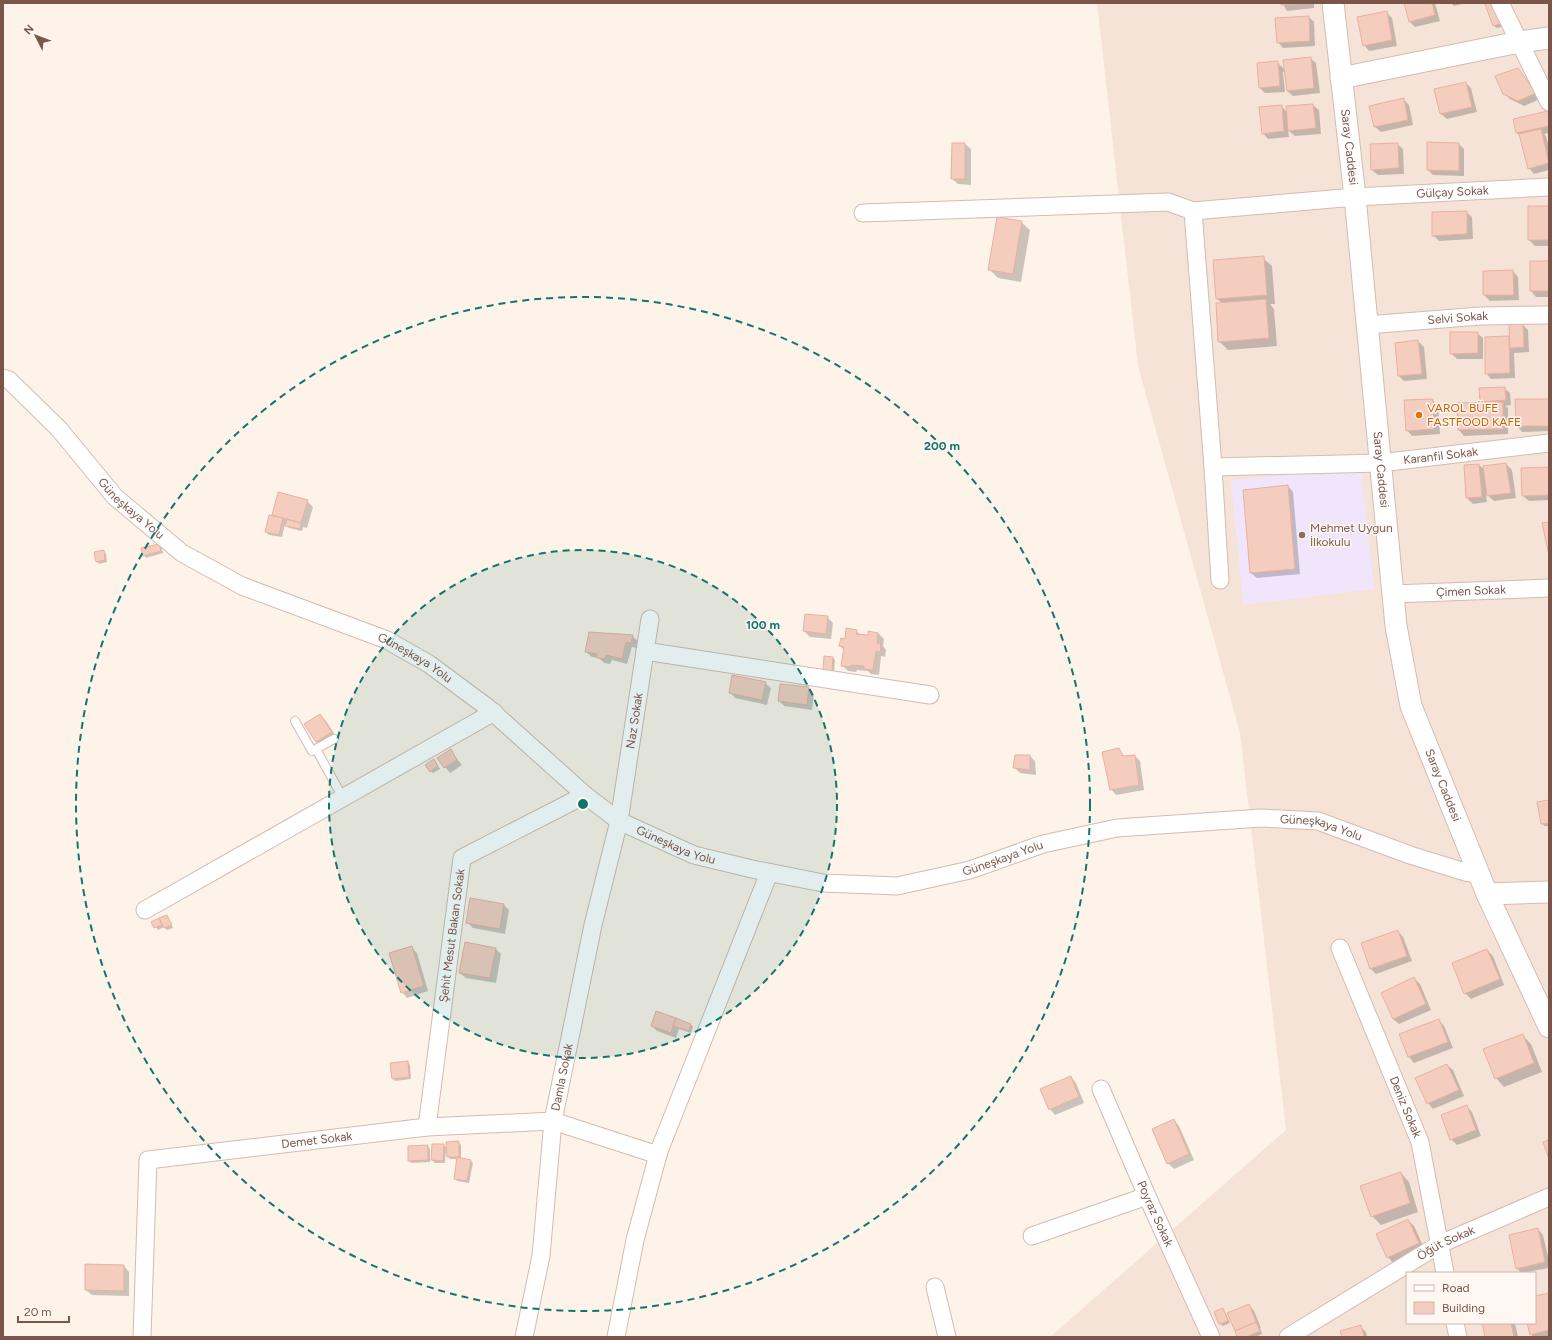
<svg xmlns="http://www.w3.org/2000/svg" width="1552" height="1340" viewBox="0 0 1552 1340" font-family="Figtree,sans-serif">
<rect width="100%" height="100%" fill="#fef3e9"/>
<path fill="#f6e3d7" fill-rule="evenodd" d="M 1097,3 L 1549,3 L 1549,1337 L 1050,1337 L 1286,1130 L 1240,733 L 1138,366 ZM 1407,1273 L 1535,1273 L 1535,1323 L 1407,1323 Z"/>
<path fill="#f0e5fa" d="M 1361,468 L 1374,589 L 1243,605 L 1231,480 Z"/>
<path fill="#0003" d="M 1282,3 L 1314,3 L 1314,8 L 1287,11 Z
M 1405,3 L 1435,3 L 1440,21 L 1415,27 L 1410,22 Z
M 1451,3 L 1466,3 L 1454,6 Z
M 1490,3 L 1504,26 L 1497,28 L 1494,26 L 1486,4 Z
M 1386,12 L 1392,18 L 1397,46 L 1369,51 L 1364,45 Z
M 1309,17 L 1314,22 L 1315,46 L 1283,48 L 1278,42 Z
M 1310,58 L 1316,63 L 1320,93 L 1293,96 L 1287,91 L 1285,71 L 1283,72 L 1285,92 L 1265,93 L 1260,88 L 1277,62 L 1285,70 Z
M 1517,69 L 1523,75 L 1540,99 L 1524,106 L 1510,99 L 1504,93 Z
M 1466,83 L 1471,88 L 1477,112 L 1447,119 L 1441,114 Z
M 1403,99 L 1409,105 L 1413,125 L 1381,132 L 1375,127 L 1371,107 Z
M 1313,105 L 1319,110 L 1321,134 L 1295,136 L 1288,130 L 1289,137 L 1268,139 L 1263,133 L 1281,106 L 1288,113 Z
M 1548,113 L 1549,133 L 1544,134 L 1546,136 L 1549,148 L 1549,170 L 1534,174 L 1529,168 L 1521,137 L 1516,132 Z
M 953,144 L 965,144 L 971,149 L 971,185 L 958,184 L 952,179 Z
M 1397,144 L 1403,149 L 1404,174 L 1378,175 L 1372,170 Z
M 1459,144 L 1464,149 L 1464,176 L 1433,175 L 1428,170 Z
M 1549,207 L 1549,246 L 1535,246 L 1529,240 Z
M 1466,212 L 1472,217 L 1473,239 L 1439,241 L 1433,235 Z
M 1021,222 L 1030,230 L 1021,282 L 998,278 L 989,269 Z
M 1263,258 L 1272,266 L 1275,304 L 1270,304 L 1274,309 L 1277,346 L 1228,350 L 1219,341 L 1222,303 L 1217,299 Z
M 1549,262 L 1549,297 L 1536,297 L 1531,291 Z
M 1513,271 L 1518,277 L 1519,300 L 1490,301 L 1484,295 L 1484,272 Z
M 1522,324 L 1528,330 L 1529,352 L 1514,353 L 1515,378 L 1491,379 L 1486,373 L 1486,337 L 1510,337 Z
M 1477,333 L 1483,338 L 1483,359 L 1457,359 L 1451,353 Z
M 1418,341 L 1424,347 L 1427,379 L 1404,381 L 1399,376 Z
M 1504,388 L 1510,393 L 1511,405 L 1505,406 L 1508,408 L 1508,434 L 1464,436 L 1459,430 L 1481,403 L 1480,389 Z
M 1432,400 L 1438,405 L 1440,434 L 1412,436 L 1407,430 Z
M 1516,400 L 1549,400 L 1549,431 L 1522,432 L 1517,426 Z
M 1506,464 L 1512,470 L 1516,498 L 1494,501 L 1486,494 L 1487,502 L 1473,504 L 1467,498 L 1465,466 L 1479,465 L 1485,470 Z
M 1549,468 L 1549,500 L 1529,501 L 1523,496 Z
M 1288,486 L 1293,492 L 1300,574 L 1257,578 L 1251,573 Z
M 307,501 L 313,507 L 307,528 L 303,527 L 302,531 L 289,528 L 285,524 L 282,537 L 269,535 L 266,532 L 275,517 L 273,514 Z
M 159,545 L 161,547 L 163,553 L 146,558 L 144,555 Z
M 104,551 L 106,554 L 107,562 L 99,564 L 97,561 Z
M 827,617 L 833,623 L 831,639 L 810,637 L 804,631 Z
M 856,631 L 861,635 L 869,636 L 878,633 L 884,639 L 883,646 L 886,650 L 885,657 L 881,656 L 879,675 L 871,674 L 868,671 L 857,670 L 856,672 L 848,671 L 842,665 L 844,650 L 840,646 Z
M 632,636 L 638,641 L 637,648 L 632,647 L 627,664 L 612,660 L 610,664 L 604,663 L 599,658 L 592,657 L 586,652 Z
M 833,658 L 835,660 L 834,673 L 824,670 Z
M 765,683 L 771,688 L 767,705 L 735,698 L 730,692 Z
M 809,688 L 814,694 L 812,710 L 784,706 L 779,701 Z
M 320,715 L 326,721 L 337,738 L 322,747 L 317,742 L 306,724 Z
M 1118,749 L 1125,757 L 1135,756 L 1140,761 L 1144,790 L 1116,795 L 1111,789 Z
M 450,750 L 462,765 L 450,773 L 445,767 Z
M 1030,756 L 1035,761 L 1036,775 L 1020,773 L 1014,767 Z
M 436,763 L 440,769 L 433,773 L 430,771 Z
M 1549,802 L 1549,826 L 1545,826 L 1542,824 Z
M 504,905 L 509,910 L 505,934 L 473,928 L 467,922 Z
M 167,916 L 173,928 L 167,930 L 164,927 L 158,930 L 153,922 Z
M 1398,931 L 1403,937 L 1412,961 L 1376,974 L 1371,969 L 1362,944 Z
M 411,947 L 417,953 L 428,991 L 407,998 L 402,992 Z
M 495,948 L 501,954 L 496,983 L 466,978 L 460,973 Z
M 1487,950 L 1493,956 L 1504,985 L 1471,999 L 1465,993 Z
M 1414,978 L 1420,984 L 1431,1010 L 1399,1024 L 1393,1019 L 1382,993 Z
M 657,1013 L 691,1025 L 693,1027 L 691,1033 L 679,1029 L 676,1038 L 657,1031 L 652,1026 Z
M 1439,1020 L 1444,1026 L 1453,1048 L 1414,1063 L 1409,1057 L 1400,1035 Z
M 1522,1035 L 1531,1044 L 1542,1072 L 1504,1087 L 1496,1078 Z
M 407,1062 L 410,1065 L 411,1079 L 395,1081 L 393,1078 Z
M 1447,1065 L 1453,1070 L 1464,1096 L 1433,1109 L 1428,1103 Z
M 1071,1077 L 1076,1083 L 1084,1103 L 1055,1115 L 1050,1109 Z
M 1467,1107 L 1472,1112 L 1481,1136 L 1457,1145 L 1451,1139 Z
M 1174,1120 L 1179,1126 L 1194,1160 L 1174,1169 L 1168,1163 Z
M 458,1142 L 461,1145 L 461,1159 L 470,1160 L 473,1163 L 469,1183 L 457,1181 L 455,1179 L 458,1159 L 450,1159 L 448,1157 L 448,1149 L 446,1149 L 445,1163 L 435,1163 L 432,1160 L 444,1145 L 448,1149 Z
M 427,1146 L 430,1149 L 430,1162 L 411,1163 L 409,1160 Z
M 1401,1173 L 1409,1182 L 1418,1212 L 1381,1225 L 1372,1216 Z
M 1408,1220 L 1414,1226 L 1424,1248 L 1393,1263 L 1388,1257 Z
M 1538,1229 L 1543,1235 L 1549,1261 L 1549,1268 L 1521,1273 L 1517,1268 Z
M 124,1266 L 129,1272 L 129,1296 L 92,1295 L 86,1290 Z
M 1549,1294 L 1549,1337 L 1533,1337 L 1531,1334 L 1528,1323 L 1535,1323 L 1535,1297 Z
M 1249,1305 L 1254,1311 L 1261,1328 L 1260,1328 L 1262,1334 L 1255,1337 L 1238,1337 Z
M 1223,1309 L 1225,1312 L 1230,1323 L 1223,1326 L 1220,1324 L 1215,1312 Z
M 1483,1323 L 1515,1323 L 1518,1337 L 1486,1337 Z
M 1360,1326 L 1366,1332 L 1367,1337 L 1343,1337 Z"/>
<path fill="#f5cdbf" stroke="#e9b09e" d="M 1281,3 L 1304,3 L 1281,5 Z
M 1404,3 L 1432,3 L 1435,15 L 1409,22 Z
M 1487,3 L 1495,3 L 1502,23 L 1493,26 L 1485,4 Z
M 1387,11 L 1392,40 L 1363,46 L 1357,17 Z
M 1309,16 L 1310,41 L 1277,43 L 1275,18 Z
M 1311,57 L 1314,88 L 1287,91 L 1283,60 Z
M 1278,61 L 1280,86 L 1259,88 L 1257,63 Z
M 1518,68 L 1536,93 L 1518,101 L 1503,94 L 1495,76 Z
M 1466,82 L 1472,107 L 1440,114 L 1434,89 Z
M 1404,98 L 1408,120 L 1374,127 L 1369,106 Z
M 1313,104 L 1316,128 L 1288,131 L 1286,106 Z
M 1282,105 L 1284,131 L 1262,134 L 1259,107 Z
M 1548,111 L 1549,126 L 1516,133 L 1513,119 Z
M 1541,129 L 1549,163 L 1528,169 L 1519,134 Z
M 1427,142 L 1459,143 L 1459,171 L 1427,170 Z
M 952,143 L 965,143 L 965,179 L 951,179 Z
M 1398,143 L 1399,168 L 1371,170 L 1370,144 Z
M 1528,206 L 1549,206 L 1549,240 L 1528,240 Z
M 1467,211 L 1467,234 L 1432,236 L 1432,212 Z
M 997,217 L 1022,221 L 1013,274 L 988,270 Z
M 1264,256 L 1267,295 L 1216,299 L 1213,260 Z
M 1530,261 L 1549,261 L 1549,291 L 1530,291 Z
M 1513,270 L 1514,295 L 1483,295 L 1483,271 Z
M 1266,299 L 1269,338 L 1218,342 L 1216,303 Z
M 1523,323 L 1524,347 L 1510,348 L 1509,324 Z
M 1450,332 L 1478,332 L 1478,353 L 1450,354 Z
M 1509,336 L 1510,373 L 1485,374 L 1485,337 Z
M 1418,340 L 1422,374 L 1398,376 L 1395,343 Z
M 1505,387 L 1506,400 L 1480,402 L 1479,388 Z
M 1433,399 L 1434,429 L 1406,431 L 1404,400 Z
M 1515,399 L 1549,399 L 1549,426 L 1516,426 Z
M 1503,402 L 1503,429 L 1458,430 L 1457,403 Z
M 1506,463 L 1511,493 L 1487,496 L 1483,466 Z
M 1479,464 L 1482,497 L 1466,498 L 1464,465 Z
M 1549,467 L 1549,495 L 1522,496 L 1521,468 Z
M 1288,485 L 1295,569 L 1250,573 L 1243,490 Z
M 278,492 L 308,500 L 301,523 L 272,515 Z
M 269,515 L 283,518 L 279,535 L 265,532 Z
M 287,519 L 301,523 L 300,529 L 285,526 Z
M 1549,522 L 1549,555 L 1542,523 Z
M 159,544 L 161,551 L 143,556 L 141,548 Z
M 104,550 L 105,560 L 96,562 L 94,552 Z
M 805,614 L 828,616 L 826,634 L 803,631 Z
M 846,628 L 857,630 L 856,634 L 868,635 L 868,631 L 878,633 L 877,643 L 881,644 L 880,652 L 876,651 L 873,670 L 864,669 L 864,666 L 851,665 L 851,667 L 841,666 L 844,647 L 839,646 L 841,638 L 845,639 Z
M 589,632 L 633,635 L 631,643 L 626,642 L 622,659 L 606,655 L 605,659 L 597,658 L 597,654 L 585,652 Z
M 824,656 L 833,657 L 832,671 L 823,671 Z
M 732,675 L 766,682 L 762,700 L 729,693 Z
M 780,684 L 809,687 L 807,705 L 778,701 Z
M 320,714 L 332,732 L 316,742 L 304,724 Z
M 1119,748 L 1123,756 L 1135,755 L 1139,785 L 1110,790 L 1102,752 Z
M 451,749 L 457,760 L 444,768 L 437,758 Z
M 1015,755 L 1030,755 L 1030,770 L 1013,768 Z
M 434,759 L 438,766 L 430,772 L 425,765 Z
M 1549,800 L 1549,823 L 1541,824 L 1537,802 Z
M 470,898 L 504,904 L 500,929 L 466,923 Z
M 167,915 L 172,925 L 164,928 L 159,918 Z
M 159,918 L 162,925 L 154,928 L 151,922 Z
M 1398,930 L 1407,956 L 1370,969 L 1361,943 Z
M 465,942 L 496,948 L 490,978 L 459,973 Z
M 412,946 L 424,986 L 401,993 L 389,953 Z
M 1487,949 L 1500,979 L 1464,994 L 1452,963 Z
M 1414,977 L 1426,1004 L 1393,1019 L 1381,993 Z
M 656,1011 L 676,1018 L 671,1033 L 651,1026 Z
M 676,1018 L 691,1024 L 689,1031 L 673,1026 Z
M 1439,1019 L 1448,1042 L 1408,1057 L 1399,1034 Z
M 1523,1034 L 1534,1063 L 1495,1079 L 1483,1049 Z
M 408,1061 L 409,1077 L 392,1079 L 390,1063 Z
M 1447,1064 L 1459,1090 L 1427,1104 L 1415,1078 Z
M 1071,1076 L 1079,1097 L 1049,1110 L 1040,1089 Z
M 1467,1105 L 1476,1130 L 1450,1140 L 1441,1115 Z
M 1174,1119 L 1189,1154 L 1167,1164 L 1152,1129 Z
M 1549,1140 L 1549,1159 L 1543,1142 Z
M 459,1141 L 459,1157 L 447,1157 L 446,1142 Z
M 432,1144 L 444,1144 L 443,1161 L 431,1160 Z
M 428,1145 L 428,1160 L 408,1161 L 408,1146 Z
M 457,1157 L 471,1160 L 467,1181 L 454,1179 Z
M 1401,1172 L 1410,1203 L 1371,1217 L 1360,1186 Z
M 1408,1219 L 1419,1243 L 1387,1258 L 1376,1234 Z
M 1538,1228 L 1545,1262 L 1516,1269 L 1509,1235 Z
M 85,1264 L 124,1265 L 124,1291 L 85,1290 Z
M 1549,1293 L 1549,1330 L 1530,1335 L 1527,1323 L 1535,1323 L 1535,1296 Z
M 1249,1304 L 1256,1322 L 1235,1331 L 1227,1313 Z
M 1223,1308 L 1228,1321 L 1219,1324 L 1214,1312 Z
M 1256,1322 L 1260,1331 L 1246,1337 L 1237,1337 L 1235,1331 Z
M 1482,1323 L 1511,1323 L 1514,1337 L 1485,1337 Z
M 1361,1325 L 1364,1337 L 1342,1337 L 1340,1331 Z"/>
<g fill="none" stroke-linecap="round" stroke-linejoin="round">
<g stroke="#d4bbb0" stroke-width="10">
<path id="service" d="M 295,721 L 312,751 L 334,739
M 316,749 L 343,798"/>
</g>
<g stroke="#d4bbb0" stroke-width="19">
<g id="minor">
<path d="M 1500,3 L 1549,102"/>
<path d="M 1193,211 L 1213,467 L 1220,580"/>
<path id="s1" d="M 863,213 L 1168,202 L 1193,211 L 1355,197 L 1549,187"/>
<path id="s2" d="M 1366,325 L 1481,316 L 1549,315"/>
<path id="s3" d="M 3,378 L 9,380 L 59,429 L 115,497 L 182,553 L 242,586 L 387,640 L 429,664 L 487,707 L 585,795 L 619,821 L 694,855 L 752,869 L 823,883 L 897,886 L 970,870 L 1043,844 L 1117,828 L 1261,818 L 1318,821 L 1410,855 L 1465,872 L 1479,874"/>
<path id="s4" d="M 1213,467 L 1380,463 L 1549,443"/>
<path id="s5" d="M 1393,594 L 1549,588"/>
<path d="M 645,651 L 930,695"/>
<path d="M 145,910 L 494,712"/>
<path id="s6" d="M 1340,948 L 1420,1142 L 1445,1273"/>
<path id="s7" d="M 1101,1089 L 1147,1196 L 1211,1337"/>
<path id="s8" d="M 427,1127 L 462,858 L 585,795"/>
<path d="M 1032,1236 L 1147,1196"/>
<path d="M 935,1287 L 947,1337"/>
<path d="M 1455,1323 L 1458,1337"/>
<path id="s9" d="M 142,1337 L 148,1160 L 427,1127 L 553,1121 L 658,1155"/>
<path id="s10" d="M 524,1337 L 541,1256 L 553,1121 L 593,925 L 619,821 L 650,619"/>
<path d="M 616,1337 L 635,1240 L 659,1151 L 769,873"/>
<path id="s11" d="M 1288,1337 L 1440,1244 L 1549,1197"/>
</g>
</g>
<g stroke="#d4bbb0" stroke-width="23">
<g id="tertiary">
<path id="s12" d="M 1333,3 L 1355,197 L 1396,626 L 1411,706 L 1487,894 L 1549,1027"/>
<path d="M 1341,78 L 1519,42 L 1549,38"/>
<path d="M 1487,894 L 1549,892"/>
</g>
</g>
<use href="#service" stroke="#fff" stroke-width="8"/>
<use href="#minor" stroke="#fff" stroke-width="17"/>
<use href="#tertiary" stroke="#fff" stroke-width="21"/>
</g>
<circle cx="583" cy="804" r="254" fill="#0f766e" fill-opacity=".12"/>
<g fill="none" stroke="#0f766e" stroke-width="2" stroke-dasharray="7 5">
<circle cx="583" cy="804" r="254"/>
<circle cx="583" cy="804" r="507"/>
</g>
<circle fill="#e8710a" stroke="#fff7f1" stroke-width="1.5" cx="1419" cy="415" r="4"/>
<circle fill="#8d6e63" stroke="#fff7f1" stroke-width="1.5" cx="1302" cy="535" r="4"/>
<g text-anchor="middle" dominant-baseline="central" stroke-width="3" stroke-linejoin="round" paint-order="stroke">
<g font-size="12" fill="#7b554a" stroke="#fff7f1">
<text stroke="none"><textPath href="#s12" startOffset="145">Saray Caddesi</textPath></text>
<text stroke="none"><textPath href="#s1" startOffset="592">Gülçay Sokak</textPath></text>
<text stroke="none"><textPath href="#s2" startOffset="92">Selvi Sokak</textPath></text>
<text stroke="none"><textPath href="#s4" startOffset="228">Karanfil Sokak</textPath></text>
<text stroke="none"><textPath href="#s12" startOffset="469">Saray Caddesi</textPath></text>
<text stroke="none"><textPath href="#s3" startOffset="184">Güneşkaya Yolu</textPath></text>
<text stroke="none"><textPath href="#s5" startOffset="78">Çimen Sokak</textPath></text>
<text stroke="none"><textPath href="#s3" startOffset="508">Güneşkaya Yolu</textPath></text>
<text stroke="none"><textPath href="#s10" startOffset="627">Naz Sokak</textPath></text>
<text stroke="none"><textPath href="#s12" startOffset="793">Saray Caddesi</textPath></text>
<text stroke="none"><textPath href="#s3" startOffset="1492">Güneşkaya Yolu</textPath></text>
<text stroke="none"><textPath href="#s3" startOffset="832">Güneşkaya Yolu</textPath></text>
<text stroke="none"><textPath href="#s3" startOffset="1168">Güneşkaya Yolu</textPath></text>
<text stroke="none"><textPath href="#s8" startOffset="193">Şehit Mesut Bakan Sokak</textPath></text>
<text stroke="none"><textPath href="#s10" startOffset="263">Damla Sokak</textPath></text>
<text stroke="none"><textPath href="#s6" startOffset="172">Deniz Sokak</textPath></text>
<text stroke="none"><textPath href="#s9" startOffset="347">Demet Sokak</textPath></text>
<text stroke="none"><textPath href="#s7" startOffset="136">Poyraz Sokak</textPath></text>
<text stroke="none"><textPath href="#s11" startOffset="184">Öğüt Sokak</textPath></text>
</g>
<g font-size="12" fill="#c56008" stroke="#fff7f1" text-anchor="start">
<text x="1427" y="408">VAROL BÜFE<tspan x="1427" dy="14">FASTFOOD KAFE</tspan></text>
</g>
<g font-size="12" fill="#785e54" stroke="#fff7f1" text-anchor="start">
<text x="1310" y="528">Mehmet Uygun<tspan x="1310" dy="14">İlkokulu</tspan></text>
</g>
</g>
<circle cx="583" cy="804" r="6" fill="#0f766e" stroke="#fff7f1" stroke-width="2"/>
<g font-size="12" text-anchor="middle" font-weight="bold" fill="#0f766e" stroke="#fff7f1" stroke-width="3" stroke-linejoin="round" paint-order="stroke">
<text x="942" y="450">200 m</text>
<text x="763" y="629">100 m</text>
</g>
<rect width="1552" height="1340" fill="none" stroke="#7b554a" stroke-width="8"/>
<rect x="1406" y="1272" width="130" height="52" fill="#fff7f1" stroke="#cab6ae"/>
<rect x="1414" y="1285" width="20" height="6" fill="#ffffff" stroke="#cab6ae"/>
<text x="1442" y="1292" font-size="12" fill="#7b554a">Road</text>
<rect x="1414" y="1302" width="20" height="12" fill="#f5cdbf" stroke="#cab6ae"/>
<text x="1442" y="1312" font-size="12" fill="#7b554a">Building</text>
<g transform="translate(36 36) rotate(312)" stroke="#fff7f1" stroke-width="3" paint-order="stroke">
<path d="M0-3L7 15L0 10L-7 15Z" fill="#7b554a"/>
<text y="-6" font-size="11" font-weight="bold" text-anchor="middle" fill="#7b554a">N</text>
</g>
<path d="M18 1316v6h51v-6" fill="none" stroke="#7b554a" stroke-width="2"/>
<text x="24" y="1316" font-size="12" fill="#7b554a" stroke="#fff7f1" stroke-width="3" paint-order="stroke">20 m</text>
</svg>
